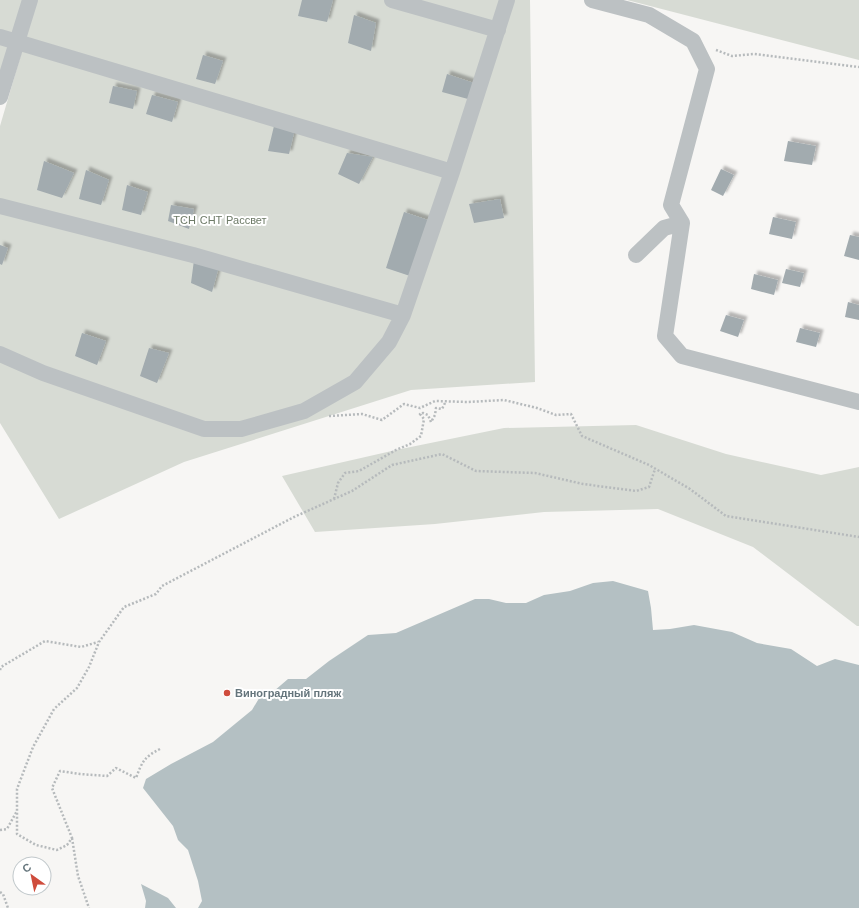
<svg xmlns="http://www.w3.org/2000/svg" width="859" height="908" viewBox="0 0 859 908" font-family="'Work Sans',sans-serif">
<defs>
<filter id="shadow"><feDropShadow dx="3.5" dy="-3.5" stdDeviation="1" flood-color="#0004"/></filter>
</defs>
<rect width="100%" height="100%" fill="#f7f6f4"/>
<path fill="#d7dbd4" d="M 0,0 L 23,0 L 0,78 Z
M 37,0 L 530,0 L 535,382 L 411,390 L 184,462 L 59,519 L 0,423 L 0,126 Z
M 627,0 L 859,0 L 859,60 Z
M 636,425 L 726,454 L 821,475 L 859,467 L 859,626 L 857,626 L 753,547 L 658,509 L 544,512 L 435,524 L 315,532 L 282,476 L 396,450 L 504,428 Z"/>
<path fill="#b4c0c3" d="M 613,581 L 648,591 L 651,608 L 653,630 L 670,629 L 694,625 L 732,632 L 757,643 L 791,649 L 817,666 L 835,659 L 859,665 L 859,908 L 198,908 L 202,901 L 198,881 L 188,850 L 178,840 L 173,826 L 143,788 L 146,779 L 171,764 L 213,742 L 252,710 L 261,695 L 274,691 L 288,679 L 306,679 L 329,661 L 368,635 L 396,633 L 475,599 L 489,599 L 506,603 L 526,603 L 544,595 L 570,591 L 593,583 Z
M 141,884 L 168,898 L 176,908 L 145,908 L 146,901 Z"/>
<path fill="#a2abaf" filter="url(#shadow)" d="M 302,0 L 333,0 L 327,22 L 298,16 Z
M 354,15 L 376,23 L 371,51 L 348,43 Z
M 203,55 L 223,61 L 215,84 L 196,79 Z
M 447,74 L 474,83 L 468,99 L 442,92 Z
M 113,86 L 137,91 L 133,109 L 109,103 Z
M 152,95 L 178,102 L 172,122 L 146,114 Z
M 274,126 L 294,133 L 289,154 L 268,151 Z
M 788,141 L 816,146 L 812,165 L 784,161 Z
M 347,153 L 373,157 L 359,184 L 338,174 Z
M 44,161 L 74,173 L 62,198 L 37,190 Z
M 721,169 L 734,175 L 723,196 L 711,190 Z
M 86,170 L 109,180 L 101,205 L 79,199 Z
M 127,185 L 148,192 L 141,215 L 122,210 Z
M 500,199 L 504,218 L 474,223 L 469,204 Z
M 171,205 L 194,209 L 189,229 L 168,221 Z
M 404,212 L 428,220 L 410,276 L 386,268 Z
M 773,217 L 796,222 L 792,239 L 769,234 Z
M 850,235 L 859,237 L 859,260 L 844,256 Z
M 0,245 L 8,248 L 2,265 L 0,264 Z
M 194,260 L 220,263 L 212,292 L 191,283 Z
M 786,269 L 804,273 L 800,287 L 782,283 Z
M 754,274 L 778,280 L 774,295 L 751,289 Z
M 848,302 L 859,305 L 859,320 L 845,317 Z
M 726,315 L 744,320 L 738,337 L 720,331 Z
M 800,328 L 820,333 L 816,347 L 796,342 Z
M 82,333 L 106,341 L 97,365 L 75,356 Z
M 149,348 L 169,353 L 157,383 L 140,376 Z"/>
<g fill="none" stroke-linecap="round" stroke-linejoin="round">
<path stroke="#b6babc" stroke-width="2.5" stroke-dasharray="2 2" stroke-linecap="butt" d="M 716,50 L 732,56 L 754,54 L 859,67
M 329,416 L 362,414 L 382,420 L 404,404 L 420,408 L 435,401 L 468,402 L 504,400 L 537,408 L 556,415 L 571,414 L 582,436 L 649,465 L 690,489 L 726,516 L 859,537
M 334,499 L 338,483 L 345,473 L 359,471 L 396,450 L 410,444 L 421,436 L 424,419 L 420,414 L 423,413 L 428,415 L 431,422 L 435,415 L 436,408 L 442,409 L 446,401
M 0,670 L 1,667 L 45,641 L 81,647 L 98,642
M 160,749 C 144,757 142,762 136,778 L 116,768 L 107,776 L 80,774 L 60,771 L 52,788 L 72,838 L 67,845 L 57,850 L 36,845 L 17,834 L 17,789 L 33,747 L 54,709 L 77,688 L 89,667 L 99,642 L 124,607 L 156,594 L 162,586 L 294,517 L 352,491 L 392,465 L 442,454 L 476,471 L 535,473 L 583,484 L 636,491 L 649,487 L 655,469
M 0,830 L 7,829 L 17,811
M 72,838 L 78,876 L 89,908
M 0,892 L 3,894 L 8,908"/>
<path stroke="#bcc1c3" stroke-width="16" d="M 392,0 L 498,30
M 592,0 L 649,15 L 693,41 L 707,69 L 671,205 L 682,223 L 664,228 L 636,255
M 0,37 L 452,172
M 0,97 L 30,0
M 0,206 L 193,255 L 403,315 L 452,172 L 507,0
M 682,223 L 665,336 L 682,356 L 859,402
M 0,354 L 43,373 L 204,429 L 241,429 L 304,411 L 355,382 L 389,342 L 403,315"/>
</g>
<circle fill="#cf4c3c" stroke="#fff" stroke-width="1.5" cx="227" cy="693" r="4"/>
<g text-anchor="middle" dominant-baseline="central" stroke-width="4" stroke-linejoin="round" paint-order="stroke">
<g font-size="11" fill="#6d7a67" stroke="#fff">
<text x="220" y="220">ТСН СНТ Рассвет</text>
</g>
<g font-size="11" font-weight="bold" fill="#65757c" stroke="#fff" text-anchor="start">
<text x="235" y="693">Виноградный пляж</text>
</g>
</g>
<g transform="translate(32 876) rotate(327)"><circle r="19" fill="#ffffff" stroke="#c1c8cb"/>
<path d="M0-3L7 15L0 10L-7 15Z" fill="#cf4c3c"/>
<text y="-6" font-size="11" font-weight="bold" text-anchor="middle" fill="#65757c">С</text>
</g>
</svg>
